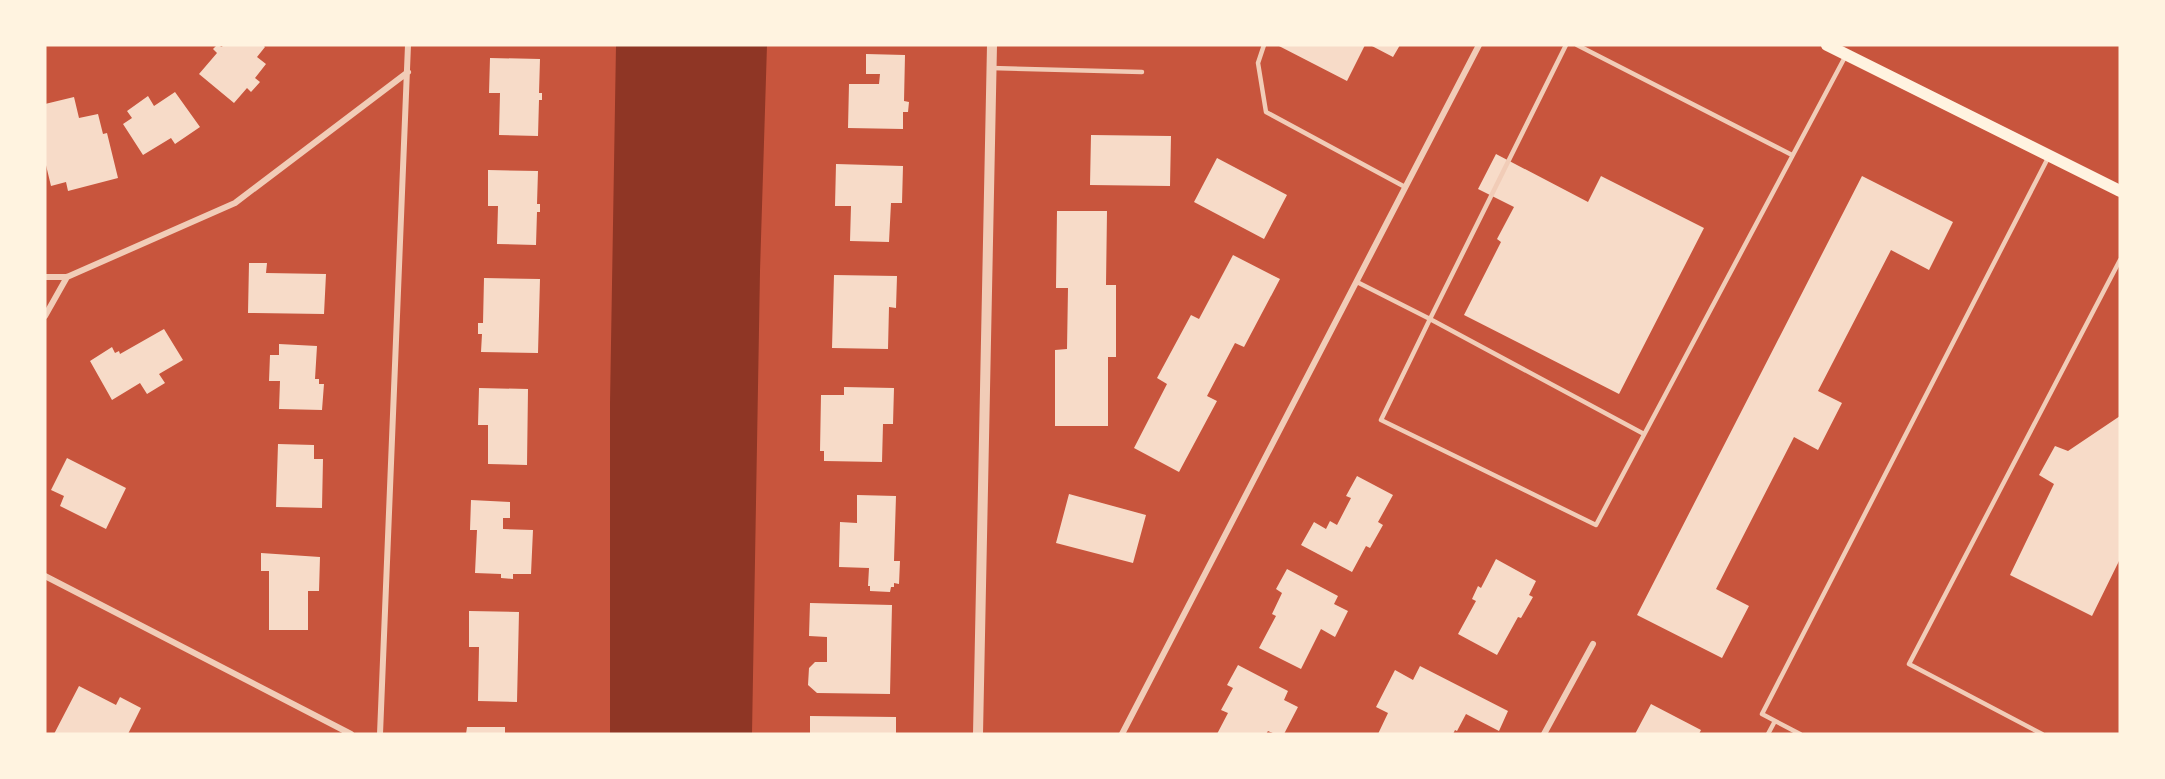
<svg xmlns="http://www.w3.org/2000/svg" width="2165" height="779" viewBox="0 0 2165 779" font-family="'Titillium Web',sans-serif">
<rect width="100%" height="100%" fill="#c8553d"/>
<path fill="#8f3625" d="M 616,45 L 767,45 L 760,271 L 752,734 L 610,734 L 610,404 Z"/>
<path fill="#f7dbc8" d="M 217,45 L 222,47 L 223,45 L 263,45 L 265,47 L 257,57 L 266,64 L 255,78 L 260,82 L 251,92 L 247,88 L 234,103 L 199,74 L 217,53 L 213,49 Z
M 1277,45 L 1365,45 L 1347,81 Z
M 1370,45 L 1400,45 L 1393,57 Z
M 866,54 L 905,55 L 904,101 L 909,102 L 908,112 L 903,112 L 903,129 L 848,128 L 849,84 L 879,84 L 880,74 L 866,74 Z
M 490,58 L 540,59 L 539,93 L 542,93 L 542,100 L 539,100 L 538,136 L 499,135 L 500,93 L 489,93 Z
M 175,92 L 200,127 L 175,144 L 171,138 L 143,155 L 123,124 L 132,118 L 127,111 L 148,96 L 154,106 Z
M 74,97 L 79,118 L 98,114 L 103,134 L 107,133 L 118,178 L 68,191 L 66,182 L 51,186 L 45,161 L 45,104 Z
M 1091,135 L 1171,136 L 1170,186 L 1090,185 Z
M 1496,154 L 1588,202 L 1601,176 L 1704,228 L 1619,394 L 1464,315 L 1501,242 L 1497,239 L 1514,207 L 1478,189 Z
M 1217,158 L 1287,195 L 1264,239 L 1194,202 Z
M 836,164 L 903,166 L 902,203 L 891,203 L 889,242 L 850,241 L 851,206 L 835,206 Z
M 488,170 L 538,171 L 537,204 L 540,204 L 540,212 L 537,212 L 536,245 L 497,244 L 498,206 L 488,206 Z
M 1862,176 L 1953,222 L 1929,270 L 1891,250 L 1818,391 L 1842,403 L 1818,450 L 1794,437 L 1716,589 L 1749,606 L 1722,658 L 1637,615 Z
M 1057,211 L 1107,211 L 1106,285 L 1116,285 L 1116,357 L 1108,357 L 1108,426 L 1055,426 L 1055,350 L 1067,349 L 1068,288 L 1056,288 Z
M 1233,255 L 1280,279 L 1244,347 L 1235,343 L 1207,396 L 1217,401 L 1179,472 L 1134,448 L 1167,384 L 1157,378 L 1191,315 L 1199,319 Z
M 249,263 L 267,263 L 266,273 L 326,274 L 324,314 L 248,313 Z
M 834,275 L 897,276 L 896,308 L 889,307 L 888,349 L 832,348 Z
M 484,278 L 540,279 L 538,353 L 481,352 L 482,334 L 478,334 L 478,323 L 483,323 Z
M 164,329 L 183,360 L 159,374 L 165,383 L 147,394 L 140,383 L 112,400 L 90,361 L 112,347 L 115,353 L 119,351 L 120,354 Z
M 279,344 L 317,346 L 315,379 L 319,379 L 319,384 L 324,384 L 322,410 L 279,409 L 280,381 L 269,381 L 270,355 L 279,355 Z
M 844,387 L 894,388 L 893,424 L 883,424 L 882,462 L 824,461 L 824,451 L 820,451 L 821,395 L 844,395 Z
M 479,388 L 528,389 L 527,465 L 488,464 L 488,425 L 478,425 Z
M 2120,416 L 2120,559 L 2092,616 L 2010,575 L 2054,484 L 2039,475 L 2055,446 L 2068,451 Z
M 278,444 L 314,445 L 314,459 L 323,459 L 322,508 L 276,507 Z
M 67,458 L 126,488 L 106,529 L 60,506 L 64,496 L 51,490 Z
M 1357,476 L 1393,495 L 1378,522 L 1383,525 L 1370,548 L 1366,546 L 1352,572 L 1301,545 L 1314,522 L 1326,529 L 1330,521 L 1337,525 L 1351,498 L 1346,496 Z
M 1069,494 L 1146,515 L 1133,563 L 1056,543 Z
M 857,495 L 896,496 L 894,561 L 900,561 L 899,584 L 894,583 L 894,587 L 891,587 L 890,592 L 870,591 L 870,586 L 868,586 L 869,568 L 839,567 L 840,522 L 857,523 Z
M 471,500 L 510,502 L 510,518 L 503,518 L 503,529 L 533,530 L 531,574 L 513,574 L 513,579 L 501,578 L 501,574 L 475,573 L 477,530 L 470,530 Z
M 261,553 L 320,557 L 319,591 L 308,591 L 308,630 L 269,630 L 269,571 L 261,571 Z
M 1496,559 L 1536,581 L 1529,595 L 1533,597 L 1521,618 L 1518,617 L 1497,655 L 1458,634 L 1476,601 L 1472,599 L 1478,586 L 1481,588 Z
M 1287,569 L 1338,596 L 1334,604 L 1348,611 L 1335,637 L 1321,629 L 1301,669 L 1259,648 L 1276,616 L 1272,614 L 1282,593 L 1276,589 Z
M 810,603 L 892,605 L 890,694 L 817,693 L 808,685 L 809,668 L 815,662 L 827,662 L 827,637 L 809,636 Z
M 469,611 L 519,612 L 517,702 L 478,701 L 479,647 L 469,647 Z
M 1238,665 L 1288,691 L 1284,700 L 1298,707 L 1284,734 L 1275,734 L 1268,731 L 1266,734 L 1217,734 L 1228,713 L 1221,710 L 1233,688 L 1227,685 Z
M 1420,666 L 1508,711 L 1499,731 L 1466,714 L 1457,731 L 1455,730 L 1453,734 L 1378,734 L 1388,713 L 1376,707 L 1395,670 L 1413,680 Z
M 79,686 L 116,705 L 120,697 L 141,708 L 128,734 L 54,734 Z
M 1651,704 L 1701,730 L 1699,734 L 1635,734 Z
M 810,716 L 896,717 L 896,734 L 810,734 Z
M 467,727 L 505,727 L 505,734 L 466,734 Z"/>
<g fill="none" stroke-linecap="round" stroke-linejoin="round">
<path stroke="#f1ccb7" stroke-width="4.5" d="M 1264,45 L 1258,63 L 1266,112 L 1405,187
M 1566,45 L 1430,319 L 1644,434
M 1577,45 L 1792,155
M 991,68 L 1142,72
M 1357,282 L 1430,319 L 1381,420 L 1596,525 L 1845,57
M 1768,734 L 1775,721
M 1800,734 L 1762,714 L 2048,158
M 2042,734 L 1909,664 L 2120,260"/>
<path stroke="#f1ccb7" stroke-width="6" d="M 45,277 L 67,277 L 235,203 L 408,72
M 45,316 L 67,277
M 45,576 L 351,734
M 380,734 L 408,45
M 1122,734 L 1479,45
M 1544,734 L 1593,644"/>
<path stroke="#f1ccb7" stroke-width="10" d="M 978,734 L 992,45"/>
<path stroke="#fff3e0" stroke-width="12" d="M 1827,45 L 2120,191"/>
</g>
<rect width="2165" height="779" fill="none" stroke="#fff3e0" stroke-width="93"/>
</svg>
